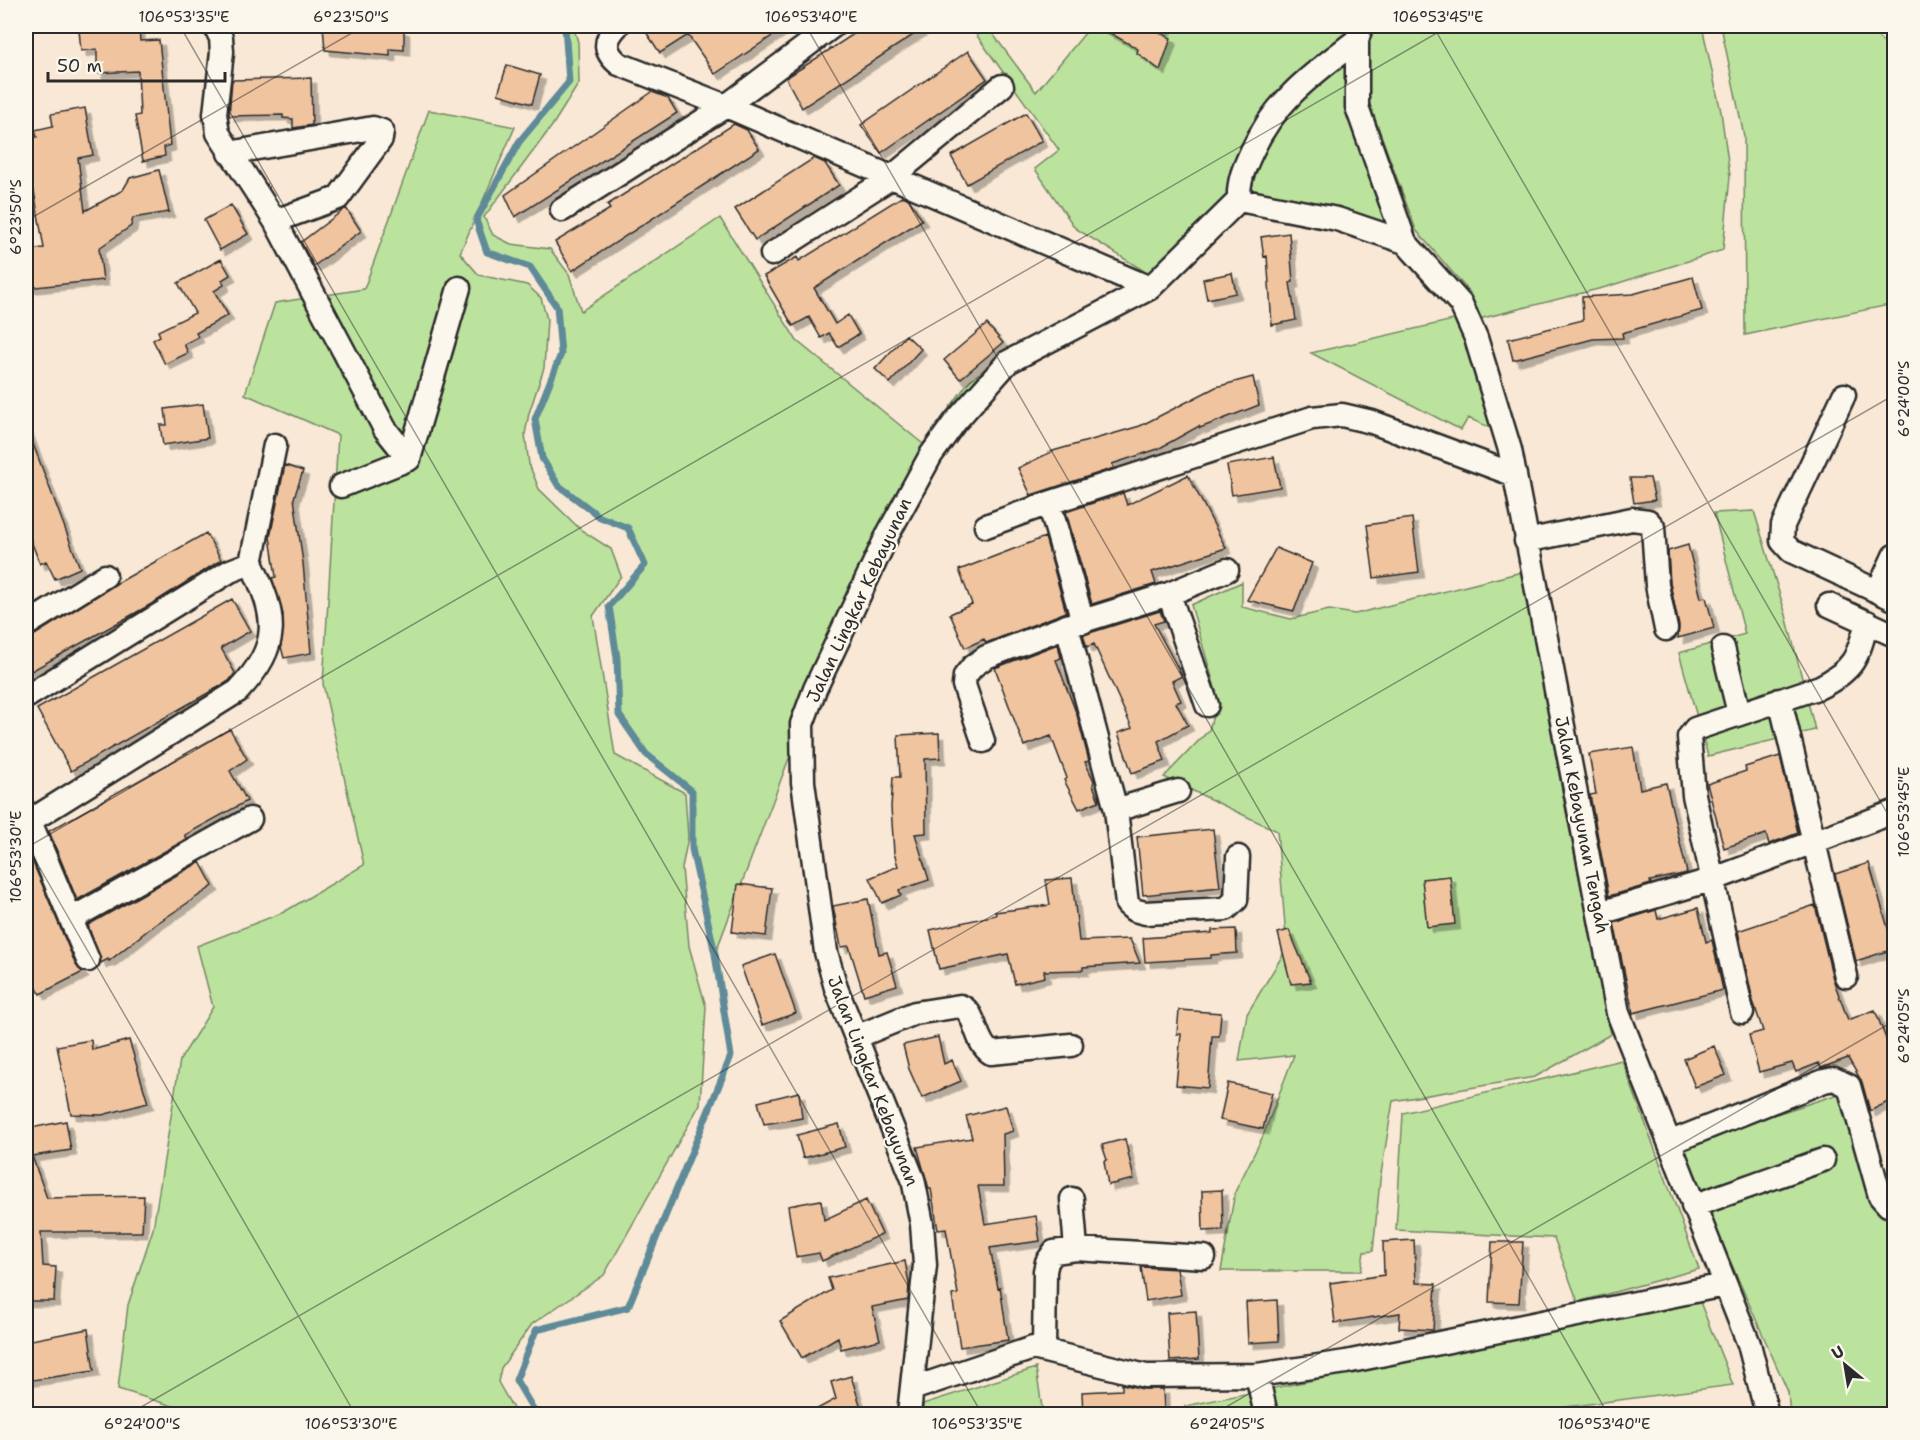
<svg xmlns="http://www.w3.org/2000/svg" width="1920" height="1440" viewBox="0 0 1920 1440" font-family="'Shantell Sans',sans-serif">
<defs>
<filter id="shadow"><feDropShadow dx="5.5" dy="5.5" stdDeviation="0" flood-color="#0004"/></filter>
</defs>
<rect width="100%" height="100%" fill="#f8e8d5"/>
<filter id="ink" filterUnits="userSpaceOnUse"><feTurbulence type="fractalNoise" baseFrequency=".0167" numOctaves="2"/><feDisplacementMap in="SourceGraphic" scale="12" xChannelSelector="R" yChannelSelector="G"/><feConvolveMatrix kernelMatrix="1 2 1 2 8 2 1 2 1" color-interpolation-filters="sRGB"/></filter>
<g filter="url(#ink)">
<path fill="#bce39e" stroke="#748764" stroke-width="1.5" d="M 565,26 L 573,26 L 578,42 L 579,83 L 552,126 L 484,217 L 493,235 L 511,244 L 550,249 L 569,274 L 581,311 L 720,218 L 797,341 L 923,444 L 970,380 L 1007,354 L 1149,274 L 1075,228 L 1035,169 L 1059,150 L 970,26 L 987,26 L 1036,92 L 1091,26 L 1361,26 L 1357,107 L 1405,242 L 1239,200 L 1150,288 L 1008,362 L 955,422 L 802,724 L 715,954 L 692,849 L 692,791 L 646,754 L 619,715 L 617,658 L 609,606 L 645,565 L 628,528 L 600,517 L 558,485 L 542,458 L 535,419 L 561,354 L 557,307 L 530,267 L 487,252 L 476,220 L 519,142 L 569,82 Z
M 1375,26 L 1702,26 L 1721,112 L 1730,176 L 1723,250 L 1606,287 L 1479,319 L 1470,293 L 1416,230 L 1366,94 L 1369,39 Z
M 1721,26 L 1865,26 L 1894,51 L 1894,304 L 1745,335 L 1744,136 Z
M 429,110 L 515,127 L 460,253 L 479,275 L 527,285 L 541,298 L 547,319 L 544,368 L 529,413 L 525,434 L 529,464 L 539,489 L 581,530 L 611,549 L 621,576 L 593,616 L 615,755 L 685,793 L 688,837 L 682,868 L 689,946 L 706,1007 L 700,1104 L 604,1275 L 532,1324 L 501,1368 L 498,1382 L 516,1414 L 176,1414 L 176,1407 L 118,1389 L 128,1305 L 153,1229 L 180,1060 L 213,1007 L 197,946 L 284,912 L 364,865 L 323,684 L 338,435 L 245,394 L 275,303 L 364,289 Z
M 1457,319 L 1476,361 L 1496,430 L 1468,418 L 1461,430 L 1311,353 Z
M 1754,511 L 1786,615 L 1815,730 L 1708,756 L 1679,653 L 1745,634 L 1714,513 Z
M 1522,572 L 1566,812 L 1611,1034 L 1535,1077 L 1393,1101 L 1380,1180 L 1373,1251 L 1364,1252 L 1361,1271 L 1221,1271 L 1235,1192 L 1263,1136 L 1294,1055 L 1239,1061 L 1247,1014 L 1287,948 L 1277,831 L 1164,777 L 1209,730 L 1218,698 L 1191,605 L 1242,582 L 1242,607 L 1291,619 L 1329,610 L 1355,614 Z
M 1622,1060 L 1699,1269 L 1578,1302 L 1554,1238 L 1396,1230 L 1403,1113 Z
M 1842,1093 L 1884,1216 L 1894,1216 L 1894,1414 L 1790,1414 L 1788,1392 L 1679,1145 Z
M 1700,1302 L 1733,1385 L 1514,1414 L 1186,1414 L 1185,1406 Z
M 1036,1368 L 1043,1414 L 923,1414 L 923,1404 Z"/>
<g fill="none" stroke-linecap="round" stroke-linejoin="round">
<path stroke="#5f8a98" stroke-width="7" d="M 536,1414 L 516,1380 L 536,1330 L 628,1307 L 731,1056 L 715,954 L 692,849 L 692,791 L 646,754 L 619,715 L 617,658 L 609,606 L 645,565 L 628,528 L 600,517 L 558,485 L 542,458 L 535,419 L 561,354 L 557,307 L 530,267 L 487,252 L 476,220 L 519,142 L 569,82 L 565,26"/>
</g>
<path fill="#f1c4a0" stroke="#2b2b2b" stroke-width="1.5" filter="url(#shadow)" d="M 116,26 L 139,26 L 140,41 L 159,40 L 170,145 L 164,147 L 165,156 L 143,161 L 135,116 L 140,115 L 138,71 L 97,73 L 97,49 L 81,51 L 79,30 Z
M 323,26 L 394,26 L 404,30 L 404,50 L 390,49 L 390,56 L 325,50 Z
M 642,26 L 787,26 L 715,74 L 688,35 L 660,53 Z
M 866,26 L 927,26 L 802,108 L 786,78 Z
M 1098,26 L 1168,26 L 1160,33 L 1171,38 L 1160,70 L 1137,53 L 1138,49 Z
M 968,51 L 987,79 L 881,153 L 861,125 Z
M 507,65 L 540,75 L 532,104 L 498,94 Z
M 311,78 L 312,125 L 293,128 L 293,119 L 283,118 L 283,115 L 229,116 L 232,80 Z
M 652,92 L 668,98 L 677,113 L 515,217 L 505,195 Z
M 85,108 L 93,155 L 78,158 L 85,211 L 123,190 L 130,178 L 159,170 L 169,212 L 133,218 L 131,226 L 99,248 L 103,280 L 26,288 L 26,250 L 44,248 L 34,191 L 26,193 L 26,139 L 37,137 L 35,130 L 53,126 L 51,114 Z
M 1026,113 L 1042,141 L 967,184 L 951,156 Z
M 734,124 L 747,130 L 759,149 L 572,271 L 555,242 L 610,209 L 607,205 Z
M 814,158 L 825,163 L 839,185 L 755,240 L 735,209 Z
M 903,196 L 909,199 L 922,220 L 814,288 L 835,324 L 848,315 L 859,334 L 838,347 L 829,333 L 821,338 L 809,317 L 793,326 L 764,276 L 797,257 L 799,261 Z
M 231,205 L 248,234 L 220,250 L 204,220 Z
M 346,208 L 361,231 L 314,266 L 301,242 Z
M 1289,233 L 1293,282 L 1290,283 L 1296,320 L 1272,325 L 1267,256 L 1264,257 L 1261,237 Z
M 221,259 L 230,275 L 222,280 L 224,285 L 214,291 L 228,315 L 196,333 L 198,337 L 184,344 L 188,353 L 165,364 L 153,340 L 160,336 L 158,331 L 195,313 L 178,283 Z
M 1232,273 L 1236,293 L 1207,299 L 1203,279 Z
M 1693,277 L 1702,310 L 1622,333 L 1623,338 L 1593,339 L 1513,360 L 1508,339 L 1583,320 L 1582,297 L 1633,294 Z
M 987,324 L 1003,343 L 960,379 L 944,360 Z
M 906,335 L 921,349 L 890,383 L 875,369 Z
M 1253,377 L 1259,405 L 1200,428 L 1199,426 L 1158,449 L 1112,464 L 1114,468 L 1031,495 L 1018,468 L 1053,451 L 1140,426 L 1216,387 Z
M 203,404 L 208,438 L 163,445 L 160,425 L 167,425 L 165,409 Z
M 27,428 L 80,568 L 55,579 L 46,561 L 40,564 L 26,528 Z
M 1274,457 L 1280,487 L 1232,495 L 1227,465 Z
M 285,465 L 303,471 L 294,498 L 303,563 L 311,653 L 284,658 L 281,647 L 283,614 L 272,578 L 276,577 L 270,537 Z
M 1188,475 L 1226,548 L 1152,572 L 1156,584 L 1092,604 L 1066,512 L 1123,493 L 1127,505 Z
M 1630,478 L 1650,478 L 1655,500 L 1634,503 Z
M 1412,518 L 1419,572 L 1374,578 L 1367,525 Z
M 206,533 L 221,560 L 155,602 L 26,674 L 26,638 L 33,636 L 114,585 Z
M 1045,537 L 1066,612 L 986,643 L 984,639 L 965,648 L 950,614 L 972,604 L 959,570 Z
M 1688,545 L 1701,598 L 1706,597 L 1714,628 L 1678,638 L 1679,626 L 1670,583 L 1668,551 Z
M 1276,548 L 1312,563 L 1294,611 L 1247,600 Z
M 232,599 L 250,631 L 221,648 L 235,673 L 229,681 L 71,771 L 37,709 Z
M 1160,611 L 1164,621 L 1154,624 L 1182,676 L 1172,681 L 1181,701 L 1176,703 L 1188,725 L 1158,741 L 1165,761 L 1132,773 L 1118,733 L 1132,728 L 1094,644 L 1087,647 L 1083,635 Z
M 1058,644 L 1061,658 L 1056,660 L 1077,715 L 1089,761 L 1085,762 L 1094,781 L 1093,785 L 1099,801 L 1079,809 L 1064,780 L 1067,778 L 1051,736 L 1024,746 L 995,668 Z
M 230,729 L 247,759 L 230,771 L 247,801 L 185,835 L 187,839 L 77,900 L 49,831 Z
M 939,733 L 940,758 L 925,759 L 926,833 L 915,834 L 929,880 L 899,890 L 901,895 L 882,903 L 870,878 L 898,866 L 894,853 L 891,807 L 893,777 L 900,777 L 898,735 Z
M 1633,747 L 1640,789 L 1666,783 L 1687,873 L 1650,881 L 1651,884 L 1609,896 L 1590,795 L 1596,794 L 1589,754 Z
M 1780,756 L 1798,833 L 1769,844 L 1766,834 L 1724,848 L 1707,784 L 1746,771 L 1745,767 Z
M 1213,829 L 1220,887 L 1143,895 L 1137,837 Z
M 26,846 L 76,965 L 83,972 L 40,994 L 26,966 Z
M 200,862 L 213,886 L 153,926 L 109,961 L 108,959 L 101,963 L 88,925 Z
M 1869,863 L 1894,949 L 1856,961 L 1835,874 Z
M 1450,876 L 1455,924 L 1427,927 L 1422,879 Z
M 1072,878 L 1079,941 L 1130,939 L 1140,963 L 1083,967 L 1083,970 L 1044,971 L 1045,977 L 1015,984 L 1008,954 L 939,969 L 930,930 L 996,915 L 995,912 L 1050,905 L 1046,880 Z
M 738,884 L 772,888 L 766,936 L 732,932 Z
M 868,899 L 879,954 L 887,952 L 897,985 L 864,995 L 849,946 L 841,947 L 833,906 Z
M 1815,905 L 1833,979 L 1848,1020 L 1875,1010 L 1894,1060 L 1894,1099 L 1870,1111 L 1862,1082 L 1848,1058 L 1821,1068 L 1819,1063 L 1796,1072 L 1792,1063 L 1759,1072 L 1749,1035 L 1763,1031 L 1753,1001 L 1738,931 Z
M 1698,908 L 1706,942 L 1712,940 L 1723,990 L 1633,1013 L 1614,923 L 1656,910 L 1658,919 Z
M 1236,929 L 1237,953 L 1211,955 L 1211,958 L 1145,962 L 1143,938 L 1212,933 L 1212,930 Z
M 1289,930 L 1311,982 L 1291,984 L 1278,933 Z
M 775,954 L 796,1013 L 762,1025 L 741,966 Z
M 1179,1010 L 1221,1013 L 1219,1036 L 1212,1036 L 1208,1088 L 1176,1085 L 1181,1034 L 1177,1034 Z
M 938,1037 L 944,1064 L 952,1060 L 961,1081 L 922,1098 L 909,1069 L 903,1045 Z
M 91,1040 L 92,1050 L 129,1040 L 148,1103 L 102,1115 L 71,1114 L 57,1046 Z
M 1714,1046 L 1726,1075 L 1695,1087 L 1684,1059 Z
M 1228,1083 L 1272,1093 L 1263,1129 L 1220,1120 Z
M 799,1092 L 802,1118 L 764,1124 L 758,1102 Z
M 1006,1106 L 1013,1131 L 1003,1134 L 1004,1186 L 978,1186 L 985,1224 L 1036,1216 L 1040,1241 L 990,1248 L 998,1288 L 1000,1287 L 1008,1340 L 960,1347 L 952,1295 L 958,1294 L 946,1229 L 938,1230 L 931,1189 L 929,1189 L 917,1147 L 972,1138 L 966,1116 Z
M 66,1121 L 71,1150 L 32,1156 L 47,1198 L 144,1196 L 142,1232 L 41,1232 L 43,1266 L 56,1267 L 54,1301 L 26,1301 L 26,1129 Z
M 839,1124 L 845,1147 L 803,1158 L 797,1135 Z
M 1125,1139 L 1134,1179 L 1108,1185 L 1104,1161 L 1107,1160 L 1102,1145 Z
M 1222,1190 L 1223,1230 L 1203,1231 L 1202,1191 Z
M 821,1200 L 824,1220 L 866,1200 L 882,1234 L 822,1261 L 819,1253 L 796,1257 L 788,1206 Z
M 1414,1240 L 1416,1283 L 1436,1284 L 1433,1330 L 1399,1328 L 1400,1313 L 1335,1323 L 1330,1283 L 1384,1275 L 1383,1242 Z
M 1492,1242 L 1523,1242 L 1519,1303 L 1489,1302 Z
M 905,1261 L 909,1284 L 908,1300 L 872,1307 L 880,1340 L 841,1349 L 838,1337 L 802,1358 L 780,1321 L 832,1290 L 828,1278 Z
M 1141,1267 L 1177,1269 L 1181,1295 L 1146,1301 Z
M 1277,1300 L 1279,1341 L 1248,1343 L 1246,1302 Z
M 1196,1311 L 1199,1359 L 1170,1361 L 1167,1313 Z
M 88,1329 L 94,1371 L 26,1381 L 26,1341 Z
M 851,1376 L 863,1414 L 808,1414 L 836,1399 L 831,1382 Z
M 1122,1384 L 1143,1389 L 1163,1389 L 1164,1411 L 1083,1414 L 1082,1392 L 1122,1390 Z"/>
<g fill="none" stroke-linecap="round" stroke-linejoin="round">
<g stroke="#2b2b2b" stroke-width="27">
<path id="street" d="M 215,26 L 221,38 L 222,52 L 215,114 L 218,133 L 275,221 L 385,429 L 409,459
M 617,26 C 604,40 603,51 619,64 L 726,106 L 1150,288
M 1360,30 L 1357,40 L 1357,107 L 1405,242 L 1461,304 L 1476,338 L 1510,450 L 1618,1013 L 1749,1344 L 1767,1414
M 229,153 L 373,128 L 382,131 L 381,139 L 338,198 L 275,221
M 1239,200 L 1337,219 L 1405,242
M 562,210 L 726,106 L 833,26
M 772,254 L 892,177 L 1002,86
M 1844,395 L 1783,525 L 1782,541 L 1791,551 L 1894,599
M 341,486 L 409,459 L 459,288
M 1049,503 L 1083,622
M 986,526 L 1049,503 L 1312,418 L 1342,415 L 1372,422 L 1515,475
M 1526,541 L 1632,519 L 1648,521 L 1653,527 L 1657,585 L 1666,629
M 1878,591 L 1894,556
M 1169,594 L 1207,705
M 1829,605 L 1894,635
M 26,625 L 105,576
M 1067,626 L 1116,810 L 1127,904 L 1134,910 L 1145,913 L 1226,909 L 1236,900 L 1238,857
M 1723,648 L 1739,713
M 26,697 L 230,571 L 251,563 L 275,445
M 1780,700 L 1846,976
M 983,741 L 964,685 L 965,676 L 973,666 L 986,657 L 1067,626 L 1169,594 L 1227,570
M 1116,810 L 1178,791
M 26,812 L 88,960
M 30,821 L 238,691 C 282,644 277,617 251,563
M 1600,913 L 1714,879 L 1894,812
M 71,919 L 250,819
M 1742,1012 L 1694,795 L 1689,737 L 1695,729 L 1820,687 C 1854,670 1858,657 1867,622
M 856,1037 L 915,1013 L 960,1006 C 977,1011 974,1043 991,1053 L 1071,1045
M 1671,1142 L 1824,1081 L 1834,1079 L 1849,1086 L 1880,1196 L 1888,1205 L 1894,1204
M 1072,1199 L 1076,1249
M 1693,1206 L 1823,1160
M 1044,1350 L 1045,1271 L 1047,1262 L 1054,1252 L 1076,1249 L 1204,1257
M 1257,1375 L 1266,1414
M 912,1389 L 1033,1348 L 1146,1376 L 1257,1375 L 1346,1362 L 1724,1285
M 909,1414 L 925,1265 L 922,1224 L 913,1179 L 836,988 L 826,952 L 803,782 L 802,724 L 815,689 L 888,534 L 931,455 L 955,422 L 1008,362 L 1150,288 L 1239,200 C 1238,181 1244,168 1252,151 C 1276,99 1313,74 1357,40"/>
</g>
<use href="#street" stroke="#fbf7ec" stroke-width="22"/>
</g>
</g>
<path fill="none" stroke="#2b2b2b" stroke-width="1.5" stroke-opacity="0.45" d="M 180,26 L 982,1414M 806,26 L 1608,1414M 1433,26 L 1894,825M 26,221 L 364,26M 26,844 L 355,1414M 26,848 L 1449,26M 129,1414 L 1894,395M 1214,1414 L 1894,1021"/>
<g text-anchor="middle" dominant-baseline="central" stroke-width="4.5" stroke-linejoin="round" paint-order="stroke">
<g font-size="18" fill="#2b2b2b" stroke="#fbf7ec">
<text transform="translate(859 600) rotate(-65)">Jalan Lingkar Kebayunan</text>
<text transform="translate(1582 825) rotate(79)">Jalan Kebayunan Tengah</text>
<text transform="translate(873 1081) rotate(69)">Jalan Lingkar Kebayunan</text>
</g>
</g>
<rect width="1920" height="1440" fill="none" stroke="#fbf7ec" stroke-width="66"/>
<g transform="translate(1845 1365) rotate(330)" stroke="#fbf7ec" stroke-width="4.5" paint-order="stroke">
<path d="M0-4.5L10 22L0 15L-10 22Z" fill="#2b2b2b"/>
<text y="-9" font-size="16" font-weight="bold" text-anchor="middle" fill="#2b2b2b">U</text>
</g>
<path d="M48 72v9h177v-9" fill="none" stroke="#2b2b2b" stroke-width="3"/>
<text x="57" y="72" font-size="18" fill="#2b2b2b" stroke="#fbf7ec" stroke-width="4.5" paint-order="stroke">50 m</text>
<rect x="33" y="33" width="1854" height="1374" fill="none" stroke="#2b2b2b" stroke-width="2"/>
<g font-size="15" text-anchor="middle" fill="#2b2b2b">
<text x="184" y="22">106°53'35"E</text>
<text x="351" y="22">6°23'50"S</text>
<text x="811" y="22">106°53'40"E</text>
<text x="1438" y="22">106°53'45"E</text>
<text transform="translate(16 217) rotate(-90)" y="5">6°23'50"S</text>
<text transform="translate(1904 399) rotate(-90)" y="5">6°24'00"S</text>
<text transform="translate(1904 812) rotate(-90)" y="5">106°53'45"E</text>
<text transform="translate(16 857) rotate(-90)" y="5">106°53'30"E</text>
<text transform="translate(1904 1026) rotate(-90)" y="5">6°24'05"S</text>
<text x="142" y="1429">6°24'00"S</text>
<text x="351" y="1429">106°53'30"E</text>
<text x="977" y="1429">106°53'35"E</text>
<text x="1227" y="1429">6°24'05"S</text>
<text x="1604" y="1429">106°53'40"E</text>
</g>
</svg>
